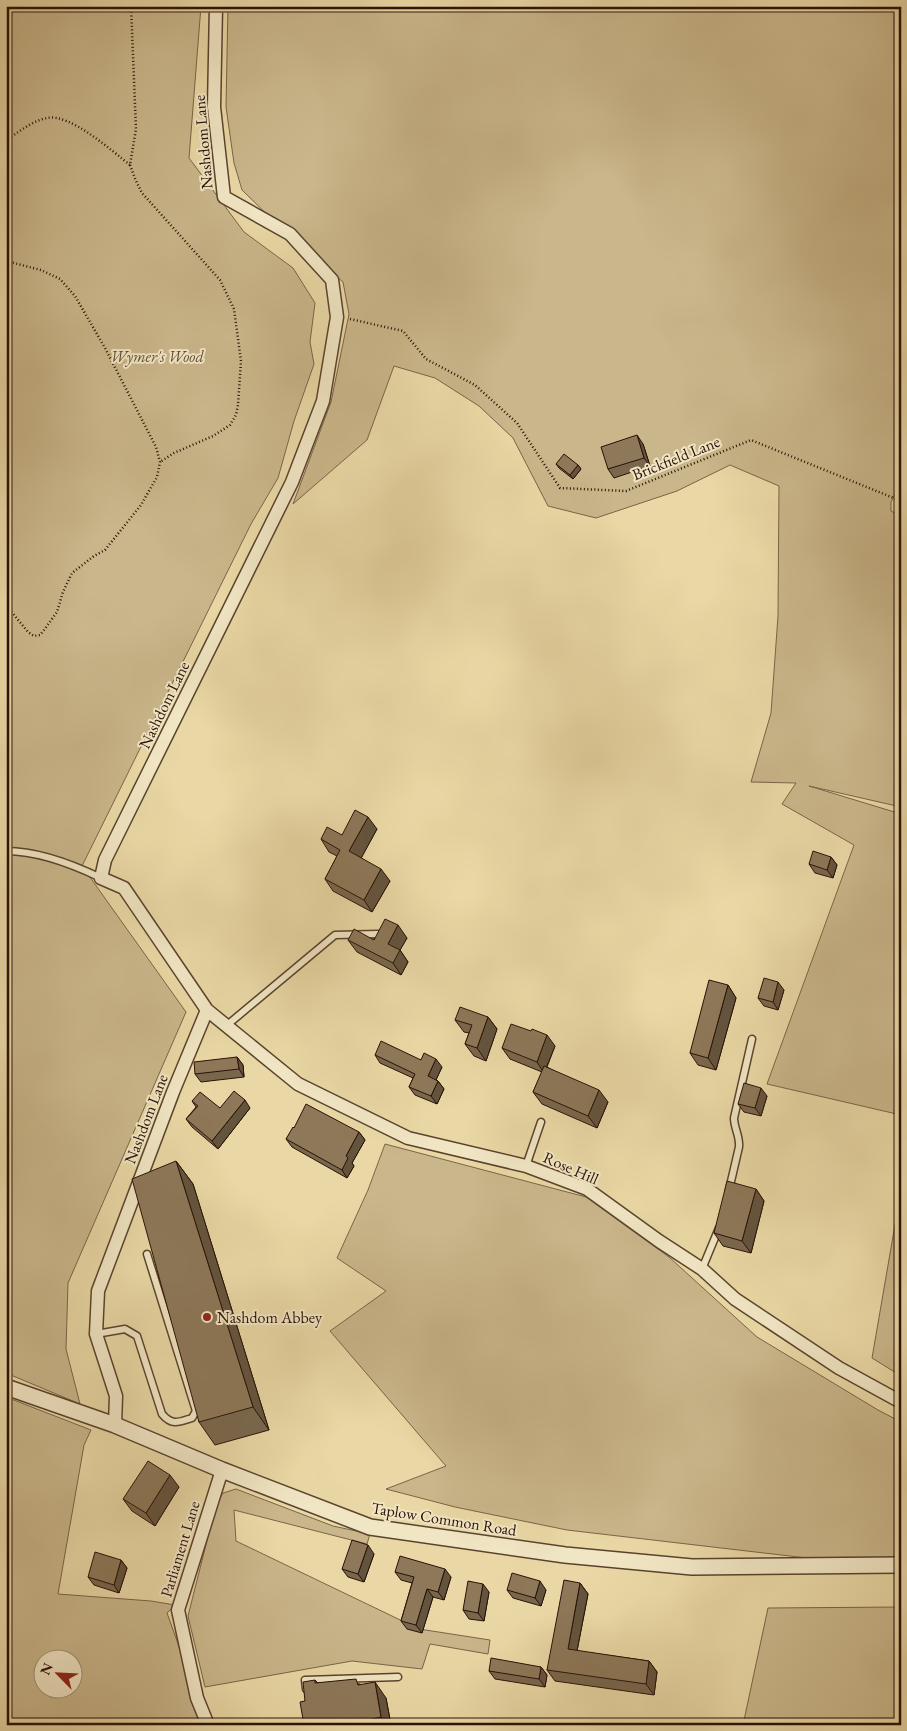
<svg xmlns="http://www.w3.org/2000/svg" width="907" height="1731" viewBox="0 0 907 1731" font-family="'EB Garamond',serif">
<rect width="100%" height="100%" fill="#e9d8a5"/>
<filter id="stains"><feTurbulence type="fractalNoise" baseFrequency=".004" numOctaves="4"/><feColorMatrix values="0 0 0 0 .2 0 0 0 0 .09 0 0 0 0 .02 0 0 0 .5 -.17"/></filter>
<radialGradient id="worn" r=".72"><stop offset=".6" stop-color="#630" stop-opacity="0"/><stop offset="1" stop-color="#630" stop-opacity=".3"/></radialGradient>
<path fill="#c9b68a" stroke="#7a6448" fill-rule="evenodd" d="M 6,6 L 201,6 L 189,158 L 244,232 L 293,268 L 315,303 L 310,342 L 314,364 L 294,421 L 278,478 L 251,524 L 82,866 L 186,1012 L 68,1283 L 66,1349 L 80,1404 L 6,1373 Z
M 228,6 L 890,6 L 901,11 L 901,483 L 891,502 L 891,511 L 901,516 L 901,807 L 809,786 L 901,814 L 901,1115 L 767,1084 L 854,845 L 782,804 L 796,783 L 751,782 L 771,713 L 778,616 L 779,486 L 730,465 L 677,491 L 596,518 L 548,506 L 513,438 L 479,406 L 435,378 L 394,366 L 367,440 L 293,504 L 331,402 L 349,314 L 343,282 L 289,236 L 242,190 L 234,163 L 226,107 Z
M 385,1144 L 586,1197 L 669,1257 L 757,1337 L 878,1410 L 901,1422 L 901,1569 L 567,1530 L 455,1507 L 386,1489 L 446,1466 L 330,1331 L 386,1291 L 337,1258 L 368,1190 Z
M 901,1190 L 901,1376 L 872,1358 Z
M 6,1397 L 91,1430 L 84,1445 L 58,1594 L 151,1601 L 175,1605 L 167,1613 L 207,1725 L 6,1725 L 6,1582 L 13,1584 L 6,1581 ZM 42,1658 L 72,1658 L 72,1688 L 42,1688 Z
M 236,1489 L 333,1526 L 370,1534 L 367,1544 L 234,1510 L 236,1541 L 419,1629 L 490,1640 L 488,1654 L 430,1644 L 422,1669 L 352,1661 L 205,1687 L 188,1616 L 216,1505 L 223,1493 Z
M 901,1607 L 901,1725 L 743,1725 L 768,1608 Z"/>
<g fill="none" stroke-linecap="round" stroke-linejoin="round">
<g stroke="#5a432e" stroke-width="9">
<path id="service" d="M 6,851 C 38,851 72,864 101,878
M 226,1026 L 335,935 L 378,934
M 526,1166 L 541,1122
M 729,1190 L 739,1147 C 740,1136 734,1128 734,1118 L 752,1039
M 702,1269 L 719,1228
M 96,1334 L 125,1329 L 137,1336 L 162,1414 C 172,1426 179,1422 192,1418 L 196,1411 L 147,1254
M 306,1689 L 305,1680 L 398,1677"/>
</g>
<g stroke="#5a432e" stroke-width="15">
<path id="minor" d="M 207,1010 L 298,1084 L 408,1138 L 526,1166 L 587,1189 L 659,1241 L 702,1269 L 735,1299 L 839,1368 L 901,1402
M 115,1425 L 116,1396 L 96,1334 L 98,1291 L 173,1092 L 207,1010 L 124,888 L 101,878 L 105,860 L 292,482 L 323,401 L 337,317 L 332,280 L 290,234 L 224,197 L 214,107 L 216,6
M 208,1725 L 197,1698 L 178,1610 L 222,1470"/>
</g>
<g stroke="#5a432e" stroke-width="18">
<path id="tertiary" d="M 6,1387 L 115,1425 L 222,1470 L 370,1527 L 565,1555 L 692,1567 L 901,1565"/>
</g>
<path stroke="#2a1107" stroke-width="2.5" stroke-dasharray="1 2.5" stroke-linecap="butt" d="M 6,141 C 18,132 32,121 47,118 C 70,113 112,151 130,165 L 136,129 L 131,6
M 130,165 L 136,181 L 142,193 L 220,280 L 234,309 L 241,361 L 238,405 L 236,415 L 230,425 L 213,436 L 174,453 L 160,462
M 6,261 L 41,270 L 60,279 L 75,296 L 105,348 L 156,447 L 160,462 L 157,477 L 141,505 L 105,550 L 94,556 L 72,573 L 63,592 L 57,612 L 44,630 L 40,635 L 34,636 L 28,632 L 6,605
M 350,319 L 403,331 L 426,359 L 475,385 L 517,423 L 560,488 L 626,491 L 751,440 L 901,501"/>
<use href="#service" stroke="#f1e6c4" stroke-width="6"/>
<use href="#minor" stroke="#f1e6c4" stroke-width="12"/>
<use href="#tertiary" stroke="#f1e6c4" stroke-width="15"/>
</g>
<path fill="#79674d" stroke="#2a1107" d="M 643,444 L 650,466 L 614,478 L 608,469 Z
M 556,464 L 578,465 L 581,469 L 573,479 L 559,468 Z
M 377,829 L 361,858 L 390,881 L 372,912 L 333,891 L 325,879 L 337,856 L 329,852 L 321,839 L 342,835 Z
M 831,857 L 837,865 L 833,878 L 815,873 L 809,864 Z
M 407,938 L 400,950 L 408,962 L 401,975 L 357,952 L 348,940 Z
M 728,985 L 736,998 L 716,1070 L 698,1065 L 690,1053 Z
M 784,990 L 778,1010 L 764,1006 L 758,998 Z
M 488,1017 L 497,1029 L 486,1061 L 474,1056 L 465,1044 L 469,1033 L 464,1032 L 455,1020 Z
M 555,1046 L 547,1067 L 608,1102 L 597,1128 L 542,1104 L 533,1092 L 542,1072 L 510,1059 L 502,1048 Z
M 375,1055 L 421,1060 L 442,1067 L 436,1080 L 438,1081 L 444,1089 L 437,1104 L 415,1095 L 409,1087 L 413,1078 L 380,1063 Z
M 237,1057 L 243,1065 L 244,1077 L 201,1082 L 195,1074 Z
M 767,1096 L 761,1116 L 744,1112 L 738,1104 Z
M 192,1101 L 220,1108 L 250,1108 L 218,1149 L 192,1127 L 186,1119 L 196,1107 Z
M 294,1128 L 359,1132 L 365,1140 L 352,1163 L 354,1166 L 347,1178 L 292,1147 L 286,1139 Z
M 176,1161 L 193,1184 L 269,1430 L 215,1445 L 199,1422 Z
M 756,1189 L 764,1201 L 751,1253 L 723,1246 L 714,1233 Z
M 179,1487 L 155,1526 L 132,1511 L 123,1499 Z
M 374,1554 L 364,1582 L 348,1577 L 342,1569 Z
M 121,1560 L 127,1568 L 119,1593 L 94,1585 L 88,1577 Z
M 395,1572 L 451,1577 L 444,1600 L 433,1597 L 422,1633 L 407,1629 L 401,1621 L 412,1583 L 401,1580 Z
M 580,1583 L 588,1594 L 577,1651 L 649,1661 L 657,1672 L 654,1695 L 555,1681 L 547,1670 Z
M 507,1590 L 546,1590 L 541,1606 L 513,1598 Z
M 489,1592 L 484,1621 L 469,1619 L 463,1610 Z
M 541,1667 L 547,1675 L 545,1687 L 495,1679 L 489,1671 Z
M 315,1680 L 318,1683 L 360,1684 L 386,1698 L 391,1725 L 304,1725 L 305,1701 Z"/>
<path fill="#63543e" stroke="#2a1107" d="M 637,435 L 643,444 L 650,466 L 644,458 Z
M 578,465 L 581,469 L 573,479 L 570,475 Z
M 368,817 L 377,829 L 358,864 L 349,851 Z
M 831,857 L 837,865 L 833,878 L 827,870 Z
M 381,869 L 390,881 L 372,912 L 364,900 Z
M 398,925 L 407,938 L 400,950 L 408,962 L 401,975 L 393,963 L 388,944 Z
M 778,982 L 784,990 L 778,1010 L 773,1002 Z
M 728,985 L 736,998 L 716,1070 L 708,1058 Z
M 488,1017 L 497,1029 L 486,1061 L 477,1048 Z
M 547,1035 L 555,1046 L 544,1073 L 537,1062 Z
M 237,1057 L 243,1065 L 244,1077 L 239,1069 Z
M 436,1059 L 442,1067 L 434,1084 L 428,1076 Z
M 438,1081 L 444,1089 L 437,1104 L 431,1096 Z
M 761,1088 L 767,1096 L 761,1116 L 755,1108 Z
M 599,1090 L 608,1102 L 597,1128 L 588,1116 Z
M 245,1100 L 250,1108 L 218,1149 L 212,1141 Z
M 359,1132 L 365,1140 L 352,1163 L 354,1166 L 347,1178 L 342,1170 L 346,1156 Z
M 176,1161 L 193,1184 L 269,1430 L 253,1407 Z
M 756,1189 L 764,1201 L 751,1253 L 742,1241 Z
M 170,1475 L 179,1487 L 155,1526 L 146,1513 Z
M 368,1545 L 374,1554 L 364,1582 L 358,1574 Z
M 121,1560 L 127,1568 L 119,1593 L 114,1585 Z
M 445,1569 L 451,1577 L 444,1600 L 438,1592 Z
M 540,1581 L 546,1590 L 541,1606 L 535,1598 Z
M 580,1583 L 588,1594 L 575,1661 L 568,1649 Z
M 483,1584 L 489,1592 L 484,1621 L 478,1613 Z
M 427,1589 L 433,1597 L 422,1633 L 416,1625 Z
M 649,1661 L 657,1672 L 654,1695 L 646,1684 Z
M 541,1667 L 547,1675 L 545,1687 L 539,1679 Z
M 375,1682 L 386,1698 L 391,1725 L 387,1725 L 381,1717 Z"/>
<path fill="#8d7859" stroke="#2a1107" d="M 637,435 L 644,458 L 608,469 L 601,447 Z
M 564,454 L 578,465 L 570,475 L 556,464 Z
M 355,810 L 368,817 L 349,851 L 381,869 L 364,900 L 325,879 L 340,850 L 321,839 L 327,827 L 342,835 Z
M 813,851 L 831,857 L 827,870 L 809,864 Z
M 385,919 L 398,925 L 388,944 L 400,950 L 393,963 L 348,940 L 354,929 L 374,940 Z
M 764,978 L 778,982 L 773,1002 L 758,998 Z
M 709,980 L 728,985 L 708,1058 L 690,1053 Z
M 460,1007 L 488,1017 L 477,1048 L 465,1044 L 472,1025 L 455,1020 Z
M 511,1024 L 531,1031 L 532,1029 L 547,1035 L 537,1062 L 502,1048 Z
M 381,1041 L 421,1060 L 424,1053 L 436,1059 L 428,1076 L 438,1081 L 431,1096 L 409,1087 L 415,1074 L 375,1055 Z
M 237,1057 L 239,1069 L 195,1074 L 194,1062 Z
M 544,1066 L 599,1090 L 588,1116 L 533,1092 Z
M 744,1083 L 761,1088 L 755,1108 L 738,1104 Z
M 234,1091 L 245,1100 L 212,1141 L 186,1119 L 198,1106 L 192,1101 L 200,1092 L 220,1108 Z
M 306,1104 L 359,1132 L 346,1156 L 348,1158 L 342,1170 L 286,1139 L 293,1127 L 294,1128 Z
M 176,1161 L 253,1407 L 199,1422 L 132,1179 Z
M 727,1181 L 756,1189 L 742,1241 L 714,1233 Z
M 148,1461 L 170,1475 L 146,1513 L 123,1499 Z
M 352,1540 L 368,1545 L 358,1574 L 342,1569 Z
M 95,1552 L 121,1560 L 114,1585 L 88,1577 Z
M 400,1556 L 445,1569 L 438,1592 L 427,1589 L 416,1625 L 401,1621 L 414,1577 L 395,1572 Z
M 512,1573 L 540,1581 L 535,1598 L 507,1590 Z
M 564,1580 L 580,1583 L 568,1649 L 649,1661 L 646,1684 L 547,1670 Z
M 468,1581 L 483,1584 L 478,1613 L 463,1610 Z
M 491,1658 L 541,1667 L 539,1679 L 489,1671 Z
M 356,1679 L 358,1685 L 375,1682 L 381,1717 L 356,1723 L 356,1725 L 304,1725 L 300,1702 L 305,1701 L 303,1682 L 315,1680 L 315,1683 Z"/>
<circle fill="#8f2418" stroke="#f1e6c4" stroke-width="2" cx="207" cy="1317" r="5"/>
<g text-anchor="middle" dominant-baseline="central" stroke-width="4" stroke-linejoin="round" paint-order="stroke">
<g font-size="16" fill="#2a1107" stroke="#f1e6c4">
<text transform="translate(203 142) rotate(-95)">Nashdom Lane</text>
<text transform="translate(676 458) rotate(-22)">Brickfield Lane</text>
<text transform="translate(164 705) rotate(-64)">Nashdom Lane</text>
<text transform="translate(146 1119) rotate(-69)">Nashdom Lane</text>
<text transform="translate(571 1168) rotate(24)">Rose Hill</text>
<text transform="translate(444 1519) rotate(9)">Taplow Common Road</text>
<text transform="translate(180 1549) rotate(-73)">Parliament Lane</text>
</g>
<g font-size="16" font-style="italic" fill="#624b35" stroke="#f1e6c4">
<text x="157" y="356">Wymer's Wood</text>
</g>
<g font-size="16" fill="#2a1107" stroke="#f1e6c4" text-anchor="start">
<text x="217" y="1317">Nashdom Abbey</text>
</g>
</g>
<rect width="907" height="1731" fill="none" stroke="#e9d8a5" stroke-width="25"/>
<rect x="8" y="8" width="892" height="1716" fill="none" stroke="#2a1107" stroke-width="2.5"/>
<rect x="12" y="12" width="882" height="1706" fill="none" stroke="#2a1107"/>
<g transform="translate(58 1674) rotate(294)"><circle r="24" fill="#f1e6c4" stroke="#a19178"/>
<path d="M0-4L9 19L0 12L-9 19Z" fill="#8f2418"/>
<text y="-8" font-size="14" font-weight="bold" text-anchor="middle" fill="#2a1107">N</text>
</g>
<rect width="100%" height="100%" filter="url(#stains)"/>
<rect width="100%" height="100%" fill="url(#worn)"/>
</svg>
